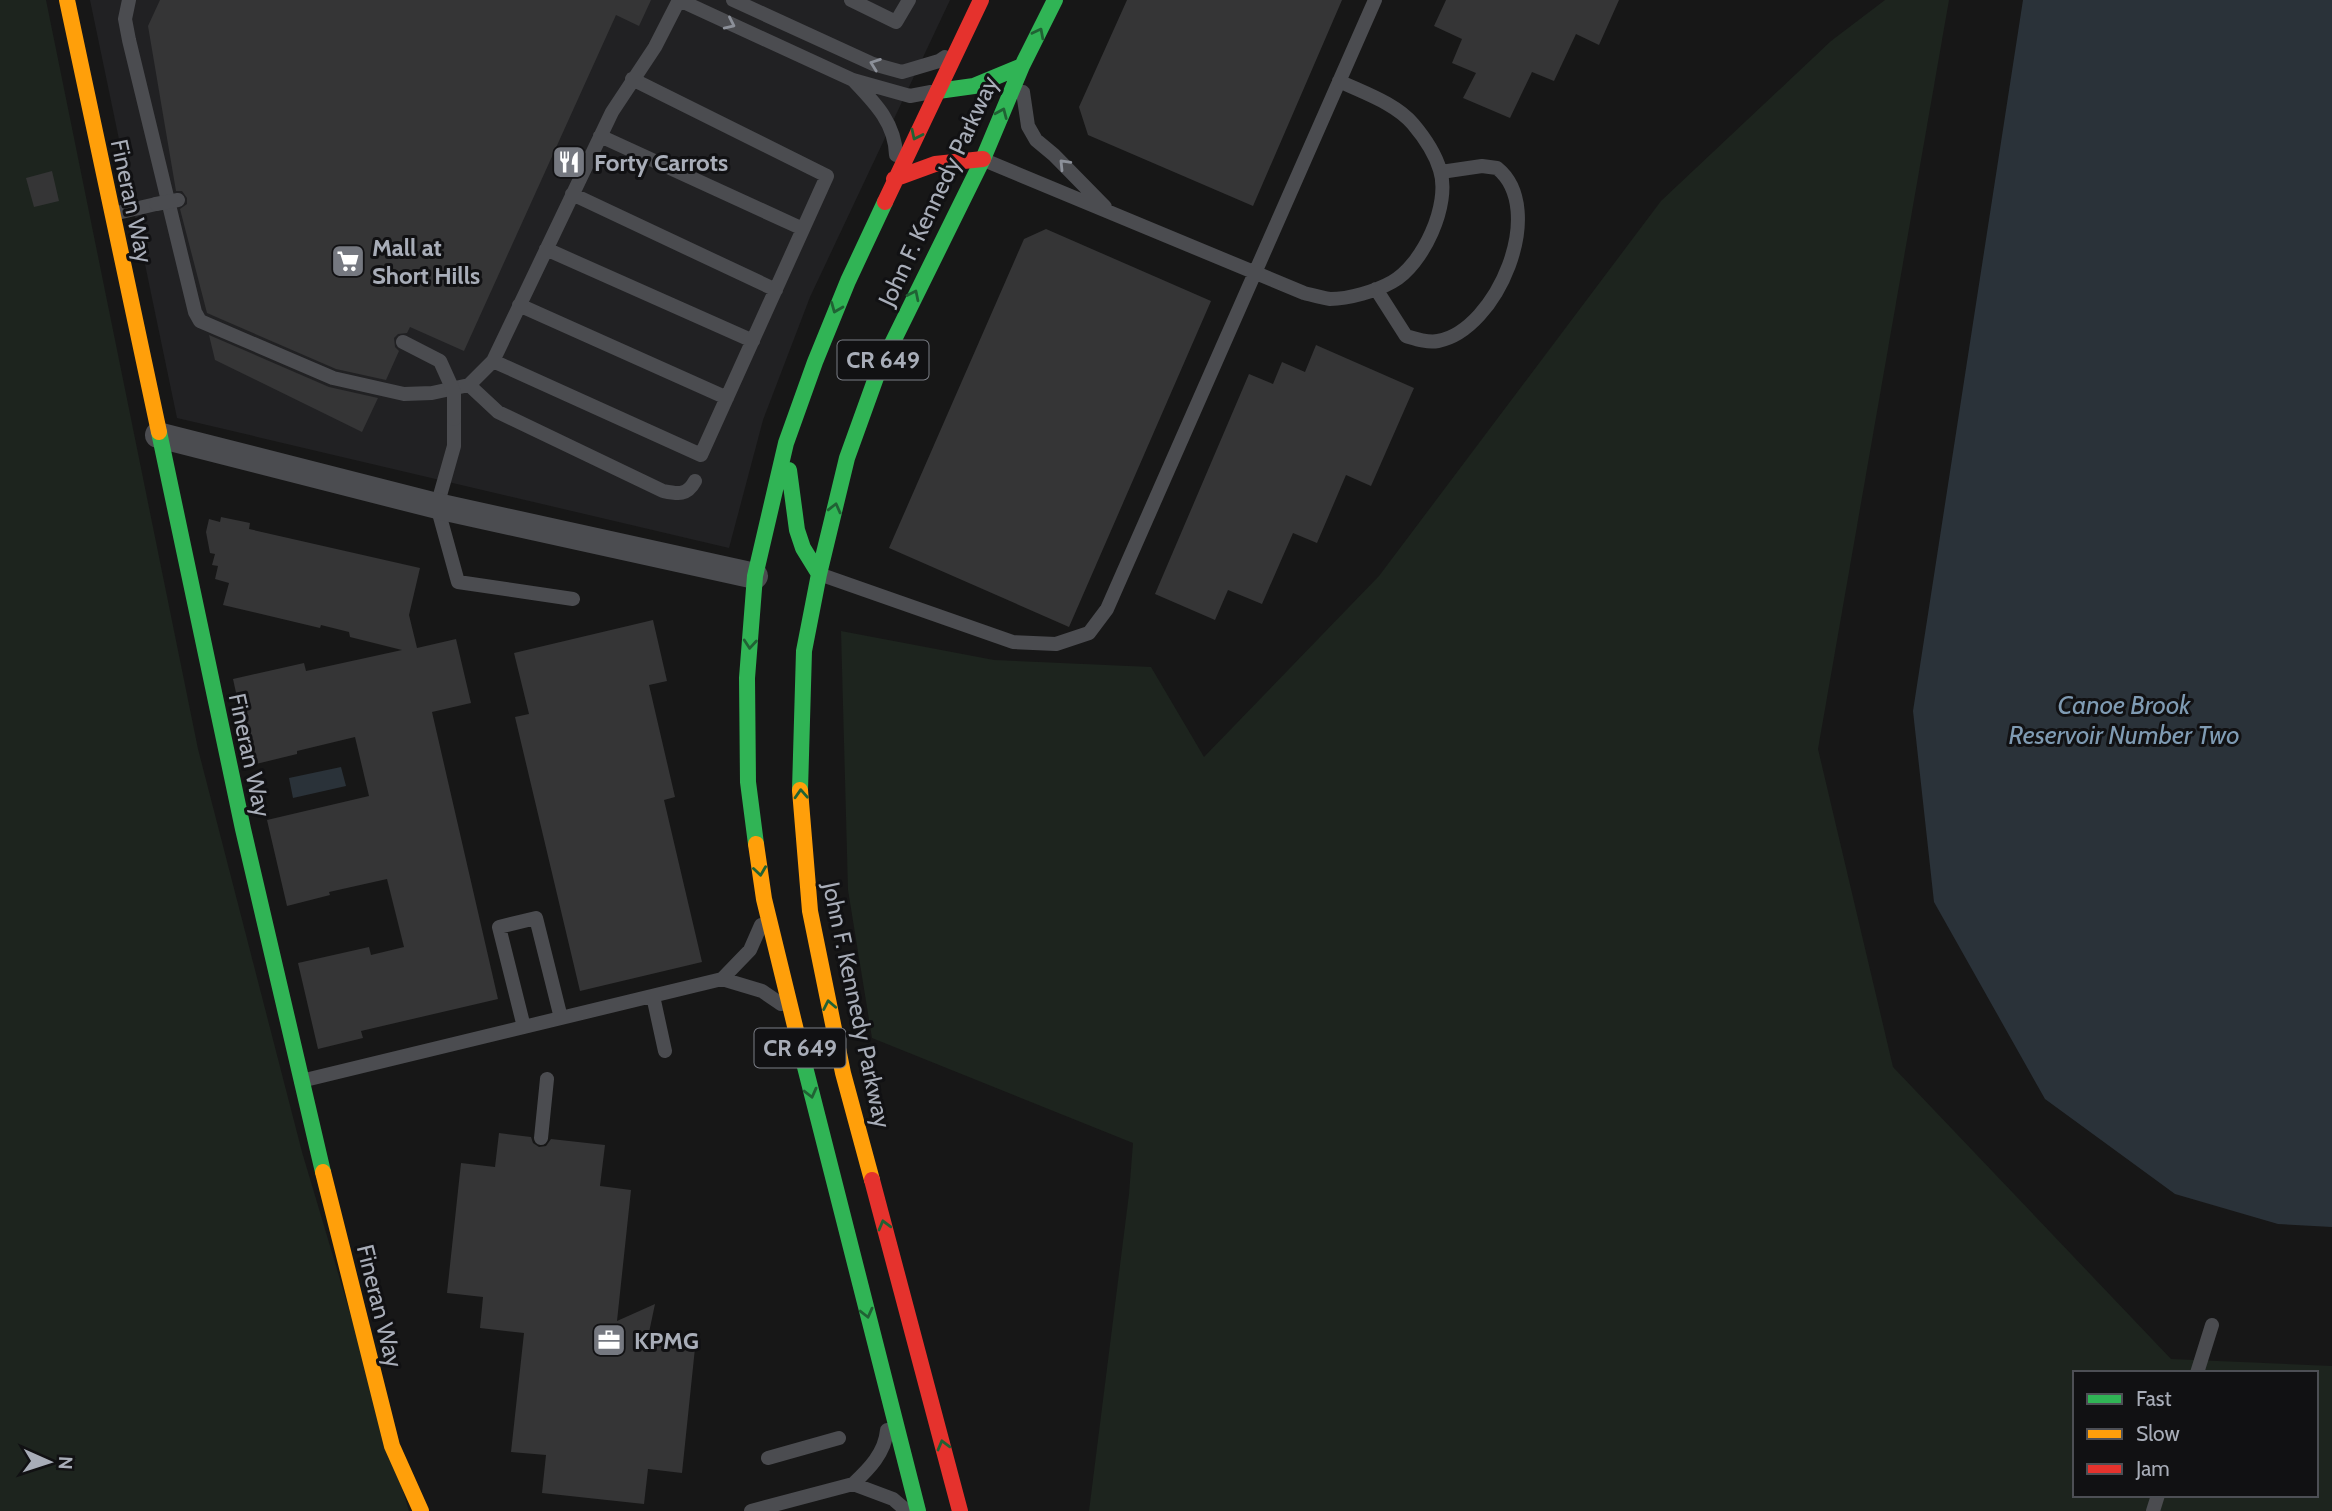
<svg xmlns="http://www.w3.org/2000/svg" width="2332" height="1511" viewBox="0 0 2332 1511" font-family="Cabin,sans-serif">
<rect width="100%" height="100%" fill="#171717"/>
<path fill="#212123" d="M 90,0 L 950,0 L 810,297 L 763,420 L 729,548 L 177,418 Z"/>
<path fill="#1d241e" fill-rule="evenodd" d="M 0,0 L 46,0 L 198,749 L 302,1152 L 409,1511 L 0,1511 Z
M 1885,0 L 1949,0 L 1818,749 L 1893,1067 L 2171,1359 L 2332,1366 L 2332,1511 L 1089,1511 L 1129,1194 L 1133,1143 L 872,1038 L 848,890 L 841,631 L 994,660 L 1151,667 L 1204,757 L 1379,576 L 1661,201 L 1831,41 ZM 2075,1373 L 2316,1373 L 2316,1495 L 2075,1495 Z"/>
<path fill="#2a3239" d="M 2023,0 L 2332,0 L 2332,1227 L 2278,1224 L 2175,1194 L 2045,1099 L 1934,902 L 1913,711 Z
M 341,767 L 346,786 L 293,798 L 289,778 Z"/>
<path fill="#353536" d="M 160,0 L 651,0 L 639,26 L 616,15 L 464,351 L 410,327 L 407,333 L 398,334 L 394,338 L 395,347 L 399,351 L 386,380 L 336,369 L 207,313 L 180,209 L 187,204 L 187,198 L 182,191 L 176,191 L 148,26 Z
M 1127,0 L 1342,0 L 1253,206 L 1088,135 L 1079,107 Z
M 1446,0 L 1619,0 L 1599,45 L 1576,34 L 1554,81 L 1532,72 L 1510,118 L 1463,98 L 1476,73 L 1452,63 L 1462,39 L 1434,26 Z
M 52,171 L 59,201 L 34,207 L 26,178 Z
M 1046,229 L 1211,301 L 1069,627 L 889,548 L 1024,239 Z
M 209,335 L 329,387 L 378,398 L 362,432 L 215,360 Z
M 1316,345 L 1414,388 L 1371,486 L 1346,475 L 1317,543 L 1293,533 L 1262,604 L 1228,590 L 1215,620 L 1155,594 L 1249,374 L 1273,384 L 1282,362 L 1305,372 Z
M 221,517 L 250,523 L 249,529 L 420,568 L 409,615 L 417,648 L 456,639 L 471,703 L 432,712 L 498,999 L 361,1031 L 363,1038 L 318,1049 L 298,963 L 369,947 L 371,955 L 404,947 L 387,879 L 329,892 L 330,895 L 287,906 L 267,820 L 369,796 L 355,737 L 297,751 L 297,754 L 252,765 L 233,679 L 304,663 L 306,671 L 402,650 L 350,637 L 349,632 L 321,625 L 320,628 L 223,605 L 229,583 L 215,579 L 218,566 L 212,565 L 215,554 L 210,553 L 206,532 L 209,519 L 220,522 Z
M 653,620 L 667,681 L 649,685 L 675,797 L 664,800 L 702,962 L 580,991 L 515,717 L 529,714 L 514,653 Z
M 499,1133 L 531,1137 L 533,1143 L 539,1147 L 546,1146 L 551,1139 L 605,1145 L 600,1186 L 631,1190 L 617,1321 L 655,1304 L 647,1342 L 695,1348 L 682,1473 L 648,1469 L 644,1504 L 542,1493 L 546,1455 L 511,1452 L 524,1333 L 480,1328 L 483,1297 L 447,1293 L 461,1163 L 495,1167 Z"/>
<g fill="none" stroke-linecap="round" stroke-linejoin="round">
<path stroke="#4b4c50" stroke-width="14" d="M 129,0 L 125,19 L 129,40 L 195,312 L 200,321 L 333,378 L 404,394 L 432,393 L 469,385 L 493,361
M 679,0 L 853,80 L 910,96 L 931,92
M 733,0 L 873,64 L 902,72 L 939,61 L 945,57
M 851,0 L 896,22 L 909,0
M 632,79 L 827,176 L 701,455 L 493,361 L 612,112 L 655,47 L 679,0
M 854,81 C 875,103 895,123 896,155
M 1023,92 L 1028,126 L 1036,140 L 1054,155 L 1105,207
M 600,136 L 803,229
M 984,160 L 1304,293 C 1312,295 1322,298 1330,299 C 1349,299 1376,291 1392,282 C 1423,265 1451,204 1440,170 C 1435,153 1424,137 1413,124 C 1395,103 1364,93 1339,81
M 572,194 L 776,290
M 113,214 L 156,204
M 546,249 L 753,341
M 1376,289 L 1406,336 C 1416,339 1427,343 1438,341 C 1497,330 1548,209 1497,168 L 1482,166 L 1441,172
M 519,305 L 727,398
M 469,385 L 498,412 L 663,491 C 678,494 687,496 695,481
M 454,419 L 454,446 L 437,506 L 458,582 L 573,599
M 819,574 L 1013,642 L 1056,644 L 1089,633 L 1107,609 L 1375,0
M 722,979 L 762,991 L 781,1004
M 653,996 L 665,1051
M 524,1027 L 499,927 L 536,918 L 561,1018
M 301,1081 L 722,979 L 750,950 L 761,925
M 541,1138 L 547,1079
M 2197,1373 L 2212,1325
M 768,1458 L 839,1438
M 853,1484 C 869,1469 885,1453 887,1430
M 751,1511 L 853,1484 L 893,1499 L 907,1511
M 2153,1511 L 2158,1495"/>
<path stroke="#4b4c50" stroke-width="26" d="M 158,435 L 437,506 L 755,576"/>
<path stroke="#30b455" stroke-width="16" d="M 938,91 L 974,86 L 1022,66
M 159,432 L 243,829 L 323,1172
M 789,470 L 797,530 L 803,548 L 819,574
M 800,790 L 804,651 L 819,574 L 847,458 L 878,372 L 983,159 L 1022,66 L 1055,0
M 756,844 L 748,782 L 747,678 L 755,576 L 786,443 L 815,362 L 848,281 L 885,202
M 803,1059 L 918,1511"/>
<path stroke="#ff9f0a" stroke-width="16" d="M 67,0 L 159,432
M 800,790 L 810,911 L 843,1073 L 872,1180
M 756,844 L 764,899 L 803,1059
M 323,1172 L 392,1446 L 421,1511"/>
<path stroke="#e5322d" stroke-width="16" d="M 894,179 L 935,164 L 983,159
M 885,202 L 981,0
M 872,1180 L 960,1511"/>
<path stroke="#4b4c50" stroke-width="14" d="M 156,204 L 178,200
M 403,342 L 440,361 L 454,392 L 454,419"/>
</g>
<defs><path id="oneway-chevron" d="M-2-3.5L2.5 0L-2 3.5" fill="none" stroke-width="1.6" stroke-linecap="round" stroke-linejoin="round" transform="scale(1.75)"/></defs>
<g stroke="#8c9099">
<use href="#oneway-chevron" transform="translate(730 24) rotate(25)"/>
<use href="#oneway-chevron" transform="translate(875 64) rotate(-160)"/>
<use href="#oneway-chevron" transform="translate(1064 164) rotate(-134)"/>
</g>
<g stroke="#206234">
<use href="#oneway-chevron" transform="translate(1039 33) rotate(-63)"/>
<use href="#oneway-chevron" transform="translate(1002 113) rotate(-67)"/>
<use href="#oneway-chevron" transform="translate(916 135) rotate(116)"/>
<use href="#oneway-chevron" transform="translate(914 295) rotate(-64)"/>
<use href="#oneway-chevron" transform="translate(836 308) rotate(112)"/>
<use href="#oneway-chevron" transform="translate(835 508) rotate(-76)"/>
<use href="#oneway-chevron" transform="translate(750 644) rotate(95)"/>
<use href="#oneway-chevron" transform="translate(801 794) rotate(-93)"/>
<use href="#oneway-chevron" transform="translate(760 871) rotate(82)"/>
<use href="#oneway-chevron" transform="translate(829 1005) rotate(-101)"/>
<use href="#oneway-chevron" transform="translate(811 1093) rotate(76)"/>
<use href="#oneway-chevron" transform="translate(884 1225) rotate(-105)"/>
<use href="#oneway-chevron" transform="translate(867 1313) rotate(76)"/>
<use href="#oneway-chevron" transform="translate(943 1445) rotate(-105)"/>
</g>
<defs>
<g id="restaurant-square" transform="scale(1.75)"><rect x="-9" y="-9" width="18" height="18" rx="4" fill="#757880" stroke="#111113"/><path d="M-5-6h1v4h1v-4h1v4h1v-4h1v5L-1.5 .5V6h-2V.5L-5-1ZM5-6V6H3V1.5H1.5Q1.5-4 5-6Z" fill="#fff"/></g>
<g id="supermarket-square" transform="scale(1.75)"><rect x="-9" y="-9" width="18" height="18" rx="4" fill="#757880" stroke="#111113"/><path d="M-6-5.5h2.5l.6 2H6L4.5 2H-2.5L-4.4-4H-6ZM-1.5 3.2a1.3 1.3 0 1 0 .1 0ZM3 3.2a1.3 1.3 0 1 0 .1 0Z" fill="#fff"/></g>
<g id="office-square" transform="scale(1.75)"><rect x="-9" y="-9" width="18" height="18" rx="4" fill="#757880" stroke="#111113"/><path d="M-6-3h4V-5.5h4V-3h4V5H-6ZM-1-4.5V-3h2v-1.5ZM-6 0V1H6V0Z" fill="#fff"/></g>
</defs>
<g fill-rule="evenodd">
<use href="#restaurant-square" x="569" y="162"/>
<use href="#supermarket-square" x="348" y="261"/>
<use href="#office-square" x="609" y="1340"/>
</g>
<g text-anchor="middle" dominant-baseline="central" stroke-width="6" stroke-linejoin="round" paint-order="stroke">
<g fill="#111113" stroke="#7b7e86" stroke-width="2">
<rect x="837.5" y="340.5" width="91" height="39" rx="5"/>
<rect x="754.5" y="1028.5" width="91" height="39" rx="5"/>
</g>
<g font-size="23" font-weight="bold" fill="#a8adb8">
<text x="883" y="360">CR 649</text>
<text x="800" y="1048">CR 649</text>
</g>
<g font-size="24" font-weight="bold" fill="#a8adb8" stroke="#111113" text-anchor="start">
<text x="594" y="162">Forty Carrots</text>
<text x="372" y="247">Mall at<tspan x="372" dy="28">Short Hills</tspan></text>
<text x="634" y="1340">KPMG</text>
</g>
<g font-size="24" fill="#a8adb8" stroke="#111113">
<text transform="translate(938 191) rotate(-65)">John F. Kennedy Parkway</text>
<text transform="translate(132 201) rotate(78)">Fineran Way</text>
<text transform="translate(250 755) rotate(78)">Fineran Way</text>
<text transform="translate(857 1005) rotate(78)">John F. Kennedy Parkway</text>
<text transform="translate(380 1306) rotate(76)">Fineran Way</text>
</g>
<g font-size="26" font-style="italic" fill="#7f9bb3" stroke="#111113">
<text x="2124" y="705">Canoe Brook<tspan x="2124" dy="30">Reservoir Number Two</tspan></text>
</g>
</g>
<rect x="2073" y="1371" width="245" height="126" fill="#111113" stroke="#4d4f55" stroke-width="2"/>
<rect x="2087" y="1394" width="35" height="10" fill="#30b455" stroke="#4d4f55" stroke-width="2"/>
<text x="2136" y="1406" font-size="21" fill="#a8adb8">Fast</text>
<rect x="2087" y="1429" width="35" height="10" fill="#ff9f0a" stroke="#4d4f55" stroke-width="2"/>
<text x="2136" y="1441" font-size="21" fill="#a8adb8">Slow</text>
<rect x="2087" y="1464" width="35" height="10" fill="#e5322d" stroke="#4d4f55" stroke-width="2"/>
<text x="2136" y="1476" font-size="21" fill="#a8adb8">Jam</text>
<g transform="translate(49 1462) rotate(93)" stroke="#111113" stroke-width="5" paint-order="stroke">
<path d="M0-5L12 26L0 18L-12 26Z" fill="#a8adb8"/>
<text y="-10" font-size="19" font-weight="bold" text-anchor="middle" fill="#a8adb8">N</text>
</g>
</svg>
